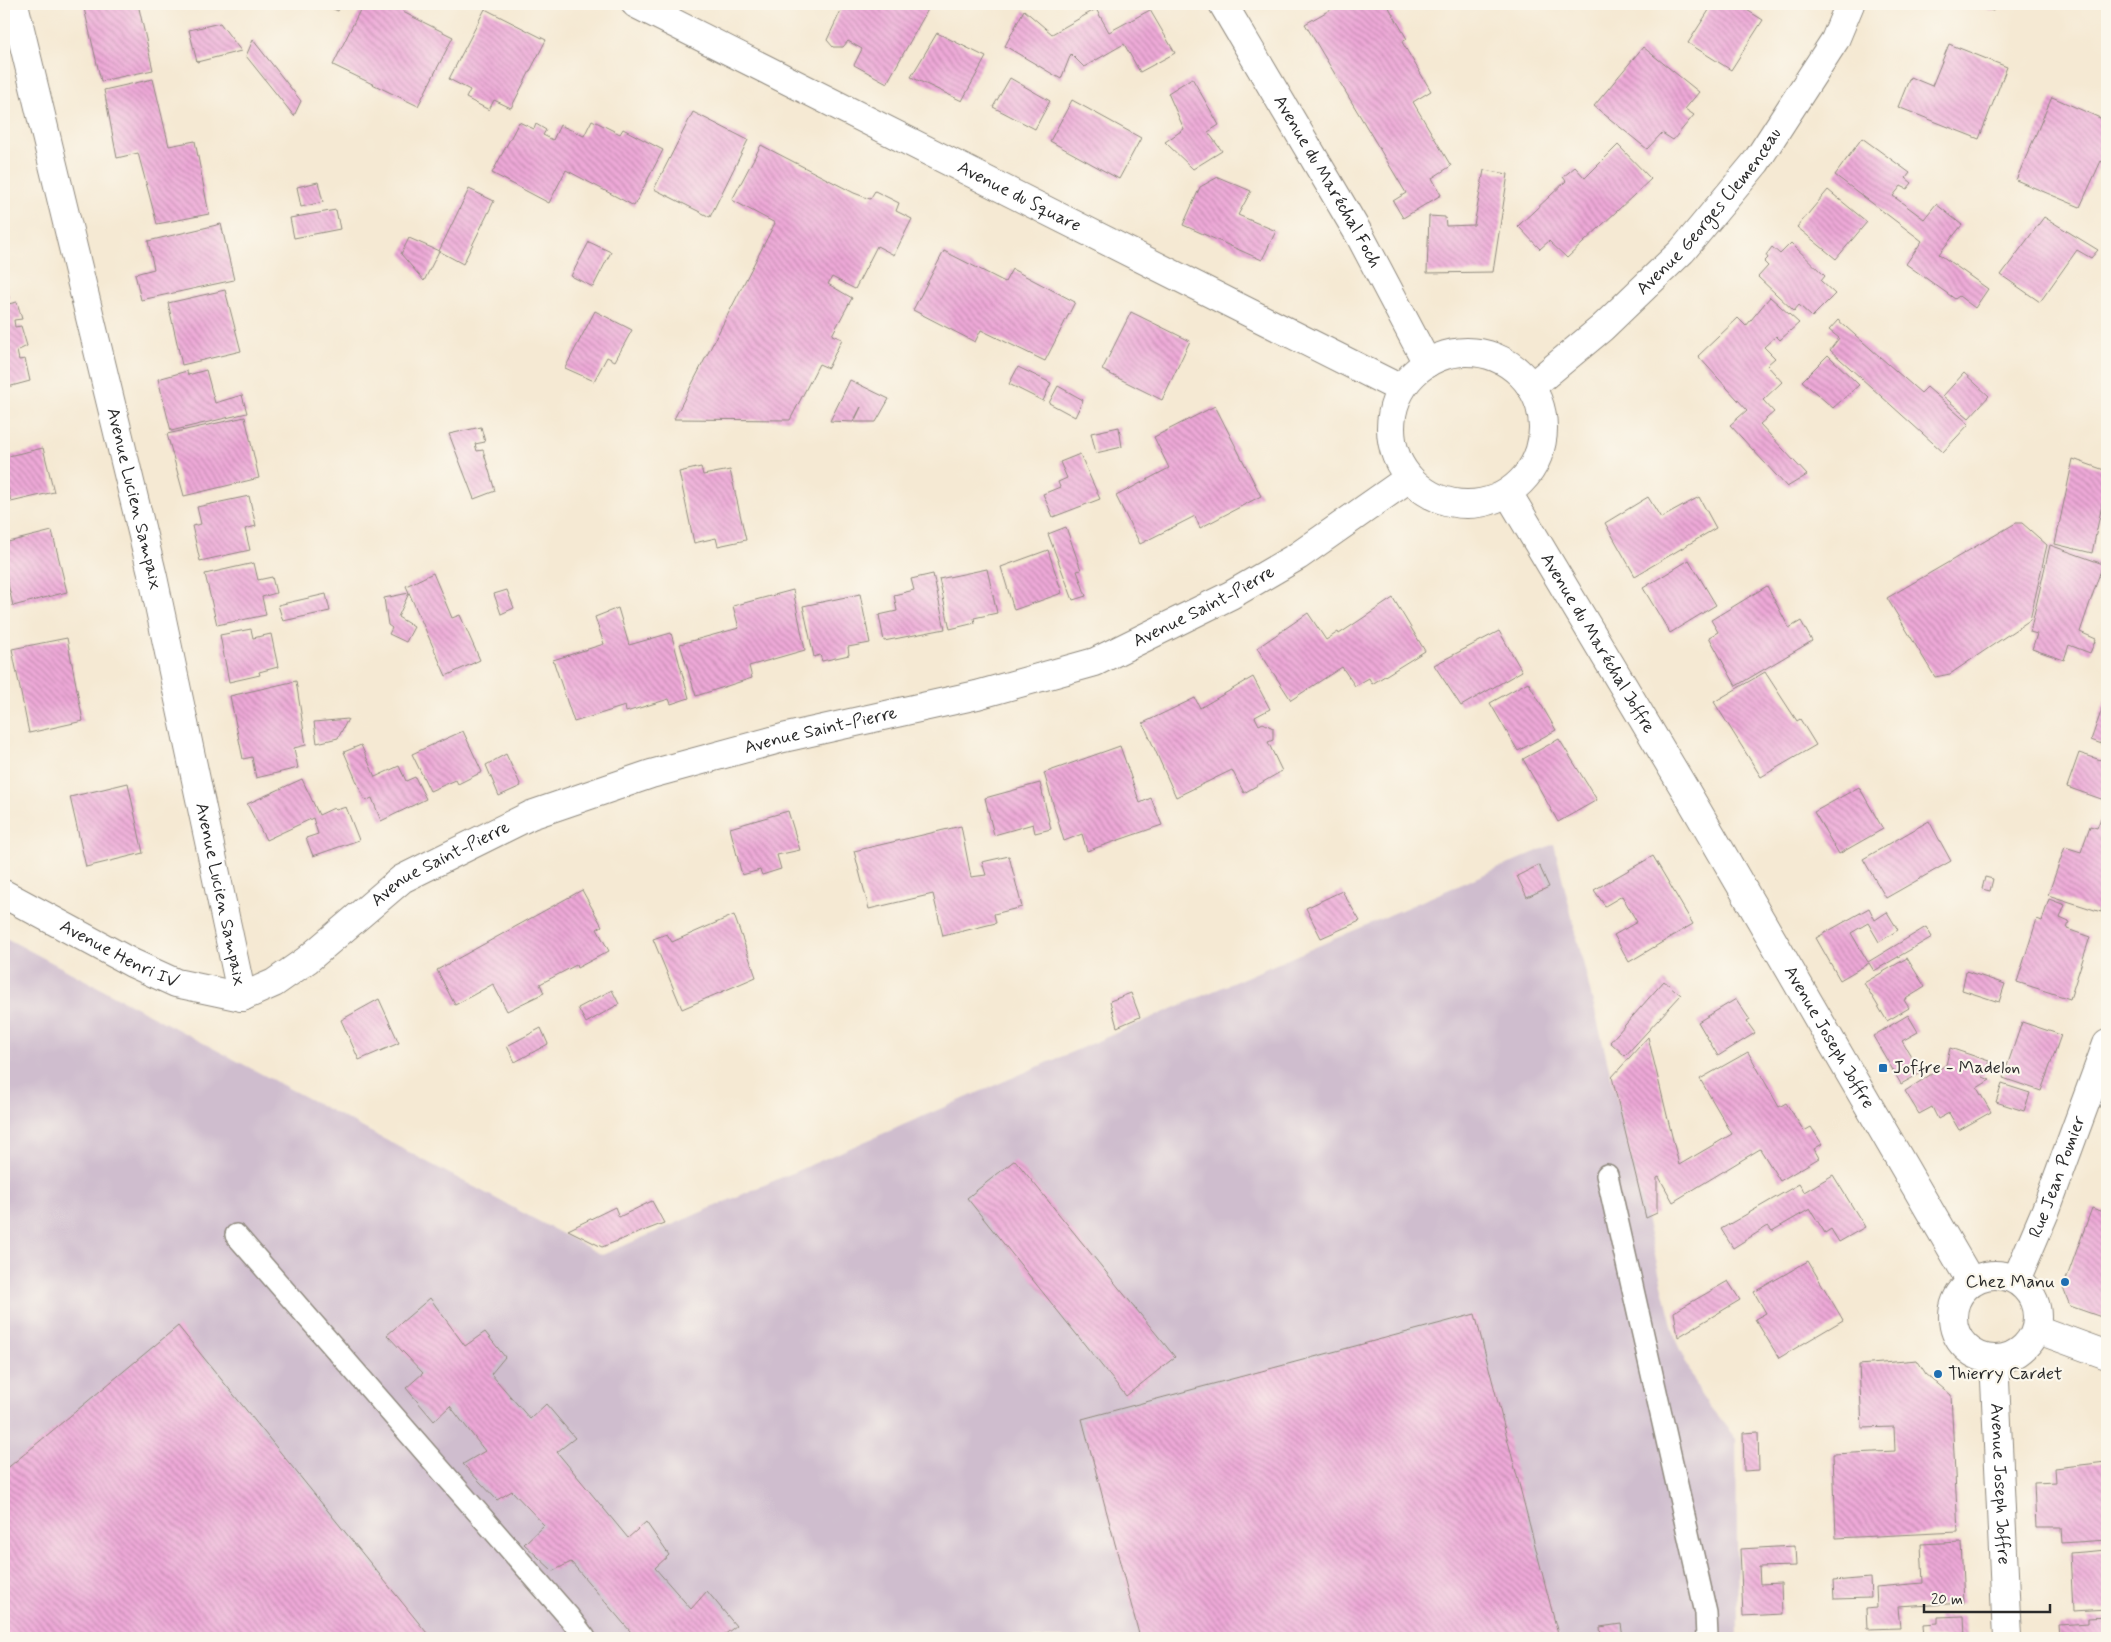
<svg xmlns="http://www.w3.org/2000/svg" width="2111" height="1642" viewBox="0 0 2111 1642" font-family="Mynerve,sans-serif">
<defs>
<pattern id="building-back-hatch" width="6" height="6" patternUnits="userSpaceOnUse" patternTransform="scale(1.25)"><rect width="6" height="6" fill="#eea9d8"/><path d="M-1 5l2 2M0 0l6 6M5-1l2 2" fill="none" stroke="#c18aaf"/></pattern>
</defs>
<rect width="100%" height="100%" fill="#fbf7ec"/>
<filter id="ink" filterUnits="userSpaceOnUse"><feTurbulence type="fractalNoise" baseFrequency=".02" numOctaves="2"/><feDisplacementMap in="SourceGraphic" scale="10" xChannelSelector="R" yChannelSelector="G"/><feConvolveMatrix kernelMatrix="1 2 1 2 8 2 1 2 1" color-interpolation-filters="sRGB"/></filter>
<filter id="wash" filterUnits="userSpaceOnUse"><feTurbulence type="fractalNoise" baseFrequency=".0096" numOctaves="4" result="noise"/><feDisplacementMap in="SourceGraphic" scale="20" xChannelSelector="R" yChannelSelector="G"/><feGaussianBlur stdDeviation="1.12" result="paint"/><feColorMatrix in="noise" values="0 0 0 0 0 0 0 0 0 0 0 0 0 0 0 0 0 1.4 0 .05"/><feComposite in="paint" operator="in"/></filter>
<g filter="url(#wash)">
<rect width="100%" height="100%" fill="#f5e9d3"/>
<path fill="#cfbdce" d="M 1554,844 L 1676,1341 L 1702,1397 L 1736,1439 L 1738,1638 L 4,1638 L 4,937 L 602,1255 Z"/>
<g id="blocks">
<path fill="url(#building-back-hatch)" d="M 83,4 L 138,4 L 153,70 L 101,81 Z
M 322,4 L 341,4 L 338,11 Z
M 363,4 L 407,4 L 403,12 L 453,37 L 418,106 L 333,65 Z
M 844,4 L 864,4 L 870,7 L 871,4 L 931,4 L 887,83 L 854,65 L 862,49 L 848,41 L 843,47 L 833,47 L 827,40 Z
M 1340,4 L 1387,4 L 1407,39 L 1402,42 L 1431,91 L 1413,102 L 1451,166 L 1432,178 L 1441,195 L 1403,218 L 1393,201 L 1406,193 L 1305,24 Z
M 1713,4 L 1737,4 L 1763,20 L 1731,70 L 1688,43 Z
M 1974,4 L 1996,4 L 1993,11 Z
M 485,9 L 546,40 L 511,108 L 494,100 L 489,110 L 466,98 L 470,90 L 449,79 Z
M 1096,9 L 1109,32 L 1150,10 L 1175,53 L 1140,72 L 1124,44 L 1084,67 L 1071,54 L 1061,79 L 1005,46 L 1024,10 L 1052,34 Z
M 220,23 L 241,51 L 197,62 L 189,30 Z
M 937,33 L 986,57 L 962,101 L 911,77 Z
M 253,40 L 301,101 L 294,116 L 246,56 Z
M 1949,44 L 2007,67 L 1979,139 L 1898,107 L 1910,77 L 1932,86 Z
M 1643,47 L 1699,92 L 1685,109 L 1694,115 L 1673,140 L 1662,133 L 1647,149 L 1594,106 Z
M 1010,78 L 1050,101 L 1035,129 L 993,107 Z
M 1192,78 L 1219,125 L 1208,132 L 1222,151 L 1193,169 L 1165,142 L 1184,129 L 1168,93 Z
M 153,79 L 169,146 L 195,141 L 209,214 L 157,224 L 138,153 L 117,158 L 104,90 Z
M 2052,97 L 2107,121 L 2102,131 L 2107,133 L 2107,165 L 2101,161 L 2080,207 L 2016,180 Z
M 1072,100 L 1141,138 L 1119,179 L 1050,141 Z
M 693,112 L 748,140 L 710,217 L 654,189 Z
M 592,120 L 620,134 L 623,129 L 663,150 L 634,206 L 566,170 L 549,203 L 492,173 L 519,122 L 534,129 L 536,124 L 546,130 L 543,135 L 553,140 L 560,125 L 584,136 Z
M 1862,138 L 1910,173 L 1906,178 L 1912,183 L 1907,189 L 1901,186 L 1893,196 L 1924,219 L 1936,204 L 1962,225 L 1939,254 L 1988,289 L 1975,308 L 1959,296 L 1955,299 L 1906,264 L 1922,241 L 1835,175 Z
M 761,145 L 854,193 L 870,199 L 875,191 L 899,203 L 896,211 L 912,219 L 894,255 L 877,246 L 855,289 L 832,277 L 828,284 L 852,298 L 832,335 L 842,339 L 828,368 L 819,364 L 790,420 L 674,419 L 775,223 L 732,200 Z
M 1618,145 L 1651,179 L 1567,258 L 1549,241 L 1540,249 L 1518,226 L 1566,181 L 1563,177 L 1575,167 L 1585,178 Z
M 1484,170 L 1508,174 L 1493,272 L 1427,273 L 1429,216 L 1445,217 L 1446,226 L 1474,225 Z
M 1218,177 L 1251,191 L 1238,215 L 1276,231 L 1262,260 L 1183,225 L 1200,187 Z
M 318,182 L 323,202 L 301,207 L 297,187 Z
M 469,189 L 494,201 L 463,264 L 439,251 Z
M 1828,190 L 1867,222 L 1836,259 L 1797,227 Z
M 336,210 L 340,229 L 294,238 L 290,218 Z
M 2044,217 L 2098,250 L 2091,258 L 2077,250 L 2040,302 L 2001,275 Z
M 221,224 L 234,280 L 141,300 L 135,274 L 154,269 L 148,241 Z
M 409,238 L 439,251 L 424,281 L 401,254 Z
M 589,242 L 611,252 L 593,287 L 571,276 Z
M 1791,243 L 1825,276 L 1821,281 L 1835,294 L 1812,317 L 1799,305 L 1794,311 L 1758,277 L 1768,266 L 1764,262 L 1768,258 L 1766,255 L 1772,247 L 1780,254 Z
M 944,251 L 1005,282 L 1012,269 L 1075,302 L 1045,361 L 981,330 L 975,342 L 913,310 Z
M 4,278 L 9,298 L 4,299 Z
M 225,290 L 241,351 L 182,365 L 168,303 Z
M 1770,297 L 1799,323 L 1780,340 L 1776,336 L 1764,347 L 1775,358 L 1767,365 L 1782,382 L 1763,400 L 1774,412 L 1760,424 L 1807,475 L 1787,487 L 1730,425 L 1747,410 L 1698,356 L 1738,318 L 1746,326 Z
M 17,302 L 22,319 L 14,320 L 15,327 L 21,326 L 27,346 L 17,351 L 19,360 L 25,359 L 30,381 L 4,388 L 4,305 Z
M 595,311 L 632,330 L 615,361 L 607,357 L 594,381 L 565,368 Z
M 1131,312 L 1190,341 L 1162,400 L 1102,370 Z
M 1838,320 L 1921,393 L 1927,387 L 1969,424 L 1943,452 L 1830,350 L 1839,338 L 1829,330 Z
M 1828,355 L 1859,385 L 1833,408 L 1802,381 Z
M 1018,367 L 1051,383 L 1043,401 L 1009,384 Z
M 206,370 L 215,403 L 242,395 L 247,413 L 171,431 L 158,379 L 187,371 L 188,375 Z
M 1964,373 L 1989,396 L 1969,418 L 1943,396 Z
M 850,380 L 889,399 L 876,422 L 854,422 L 861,407 L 853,422 L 830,421 Z
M 1058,386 L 1083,400 L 1075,417 L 1049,403 Z
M 1215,406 L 1261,496 L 1200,528 L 1195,516 L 1140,544 L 1116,496 L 1169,468 L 1154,437 Z
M 245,417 L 259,478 L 184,496 L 167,434 Z
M 481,427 L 485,442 L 475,444 L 477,451 L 483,450 L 495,491 L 474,499 L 449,434 Z
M 1119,427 L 1122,447 L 1096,453 L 1091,433 Z
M 43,448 L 54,492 L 11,502 L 4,473 L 4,457 Z
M 1080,454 L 1100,499 L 1053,517 L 1043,494 L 1060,487 L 1058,482 L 1067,478 L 1060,462 Z
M 2073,459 L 2107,471 L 2107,481 L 2092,553 L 2055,544 Z
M 701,467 L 703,475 L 730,470 L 746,540 L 718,546 L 716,538 L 694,543 L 679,472 Z
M 249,496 L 256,526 L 245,529 L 250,550 L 200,561 L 192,526 L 201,524 L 197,507 Z
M 1648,497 L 1661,518 L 1699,497 L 1716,528 L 1635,576 L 1605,523 Z
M 2016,523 L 2022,523 L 2047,545 L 2030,620 L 1950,674 L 1935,677 L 1887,598 Z
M 1066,527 L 1081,570 L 1077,571 L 1086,596 L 1073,600 L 1048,534 Z
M 52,531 L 67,592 L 13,606 L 4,566 L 4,543 Z
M 2050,545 L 2103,564 L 2080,632 L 2096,639 L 2090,653 L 2069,645 L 2064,660 L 2032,649 L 2037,634 L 2030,632 Z
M 1048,550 L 1062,593 L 1014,610 L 1001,567 Z
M 1689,560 L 1716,605 L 1670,633 L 1643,588 Z
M 254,563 L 258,580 L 272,577 L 276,593 L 262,597 L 266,615 L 217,625 L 205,574 Z
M 987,569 L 997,613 L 974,618 L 975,623 L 950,629 L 939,579 Z
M 433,573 L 452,618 L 460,615 L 480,660 L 446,676 L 406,586 Z
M 933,574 L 945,629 L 884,641 L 879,615 L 897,611 L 894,595 L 914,590 L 911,579 Z
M 1767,586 L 1789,628 L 1801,621 L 1812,641 L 1736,686 L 1709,637 L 1718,632 L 1711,620 Z
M 507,590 L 514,608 L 501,614 L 494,594 Z
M 793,590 L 805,650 L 749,666 L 752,678 L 696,696 L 680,644 L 739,628 L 733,606 Z
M 409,593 L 398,617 L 414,627 L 406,642 L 389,634 L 392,628 L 388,625 L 384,598 Z
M 326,594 L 330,611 L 283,621 L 278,605 Z
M 860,594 L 870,643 L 848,647 L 849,655 L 822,661 L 820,655 L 814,657 L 803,606 Z
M 1393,598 L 1425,651 L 1372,684 L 1369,678 L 1355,686 L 1342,667 L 1291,700 L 1257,648 L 1308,613 L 1326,640 L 1338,632 L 1339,634 Z
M 618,608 L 629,645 L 671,633 L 689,698 L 671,704 L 669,699 L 626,712 L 625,706 L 574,722 L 553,660 L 604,644 L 595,617 Z
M 251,629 L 253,638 L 271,634 L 278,667 L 259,672 L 260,675 L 229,682 L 220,635 Z
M 1499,631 L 1522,671 L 1461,706 L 1434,665 Z
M 67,638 L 83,721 L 29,733 L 12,649 Z
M 1765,672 L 1797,721 L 1800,719 L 1816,745 L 1761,777 L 1714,702 Z
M 1253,677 L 1270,709 L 1255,717 L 1259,725 L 1263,723 L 1273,728 L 1273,740 L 1268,742 L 1282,771 L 1244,793 L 1232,770 L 1176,797 L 1143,723 L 1195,698 L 1200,708 Z
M 296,681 L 306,745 L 294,748 L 298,768 L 256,778 L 252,757 L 243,759 L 230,696 Z
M 1528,682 L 1556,730 L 1518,751 L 1490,703 Z
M 2107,695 L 2107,746 L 2091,740 Z
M 348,719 L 338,738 L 317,743 L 314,722 Z
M 463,731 L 482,772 L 458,784 L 456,780 L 430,791 L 412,754 Z
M 1559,739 L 1597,800 L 1558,822 L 1523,759 Z
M 361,745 L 375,777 L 399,766 L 406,781 L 415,777 L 426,799 L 381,821 L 372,798 L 365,801 L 344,752 Z
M 1120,746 L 1140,803 L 1151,798 L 1162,825 L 1087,851 L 1082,834 L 1064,841 L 1044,773 Z
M 2079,753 L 2107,762 L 2107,801 L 2067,787 Z
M 506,754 L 521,786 L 499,796 L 486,765 Z
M 302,779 L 319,815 L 334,808 L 336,810 L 346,807 L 359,840 L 313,856 L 306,838 L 318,834 L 313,818 L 266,840 L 247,804 Z
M 128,783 L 143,853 L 86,867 L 70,797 Z
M 1040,783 L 1051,829 L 1035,833 L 1033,824 L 994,835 L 985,798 Z
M 1859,787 L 1883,829 L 1839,854 L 1814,812 Z
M 788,811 L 800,850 L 777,855 L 781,869 L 762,875 L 760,870 L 742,875 L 730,828 Z
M 2101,818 L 2107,820 L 2107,892 L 2101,912 L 2048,895 L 2065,847 L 2081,852 L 2090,826 L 2097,828 Z
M 1929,821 L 1951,861 L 1886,898 L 1863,859 Z
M 961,826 L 971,877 L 986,875 L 982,862 L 1009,856 L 1022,907 L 994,914 L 996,923 L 943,936 L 933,894 L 869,909 L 854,851 Z
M 1653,856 L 1693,924 L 1629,962 L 1614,935 L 1637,922 L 1622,896 L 1605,906 L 1594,890 Z
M 1539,865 L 1549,887 L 1527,897 L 1517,876 Z
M 1985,877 L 1993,879 L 1990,891 L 1982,889 Z
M 582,890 L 602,926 L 597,929 L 609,951 L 577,968 L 576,965 L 540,984 L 544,993 L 507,1011 L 493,984 L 455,1005 L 437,970 Z
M 1342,891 L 1360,921 L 1321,938 L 1306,908 Z
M 2049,899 L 2065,905 L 2060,918 L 2069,922 L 2067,929 L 2090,937 L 2070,999 L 2017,982 L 2037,919 L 2042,921 Z
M 1869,908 L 1875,920 L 1887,912 L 1898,930 L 1879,942 L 1868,923 L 1851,933 L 1868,962 L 1926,927 L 1932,937 L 1874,971 L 1869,963 L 1840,980 L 1816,938 Z
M 734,915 L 756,977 L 682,1009 L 653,939 L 667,934 L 672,942 Z
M 1907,958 L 1925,987 L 1904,1000 L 1909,1008 L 1887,1021 L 1864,983 Z
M 1966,971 L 2005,984 L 1999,1002 L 1962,990 Z
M 1664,981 L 1681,995 L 1625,1056 L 1610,1042 Z
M 612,990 L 619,1004 L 586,1023 L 578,1008 Z
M 1131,993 L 1140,1017 L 1117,1027 L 1110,1001 Z
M 379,999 L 399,1043 L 359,1060 L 341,1020 Z
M 1736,999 L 1750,1020 L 1747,1022 L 1755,1033 L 1718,1056 L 1698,1022 Z
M 1908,1015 L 1918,1032 L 1902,1041 L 1921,1073 L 1901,1084 L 1873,1036 Z
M 2022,1022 L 2061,1035 L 2041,1091 L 2003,1078 Z
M 541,1028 L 548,1044 L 515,1062 L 507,1046 Z
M 1648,1037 L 1679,1165 L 1732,1134 L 1700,1079 L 1748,1052 L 1779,1107 L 1786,1103 L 1804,1131 L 1811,1127 L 1822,1144 L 1814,1149 L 1819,1158 L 1780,1181 L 1760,1149 L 1673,1202 L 1659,1177 L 1657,1178 L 1657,1213 L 1646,1218 L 1612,1077 Z
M 1950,1048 L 1989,1061 L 1983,1077 L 1990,1080 L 1977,1088 L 1991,1112 L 1959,1130 L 1949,1113 L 1938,1119 L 1932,1107 L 1919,1114 L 1905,1091 L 1946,1065 Z
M 2002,1084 L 2030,1093 L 2024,1111 L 1996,1102 Z
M 1015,1160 L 1175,1357 L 1126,1396 L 967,1198 Z
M 1833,1175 L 1865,1227 L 1839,1242 L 1831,1229 L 1825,1233 L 1810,1209 L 1772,1231 L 1768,1226 L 1733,1248 L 1721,1229 L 1799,1184 L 1804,1192 Z
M 652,1201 L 664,1223 L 602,1247 L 568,1230 L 615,1207 L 619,1217 Z
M 2092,1208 L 2107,1213 L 2107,1319 L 2070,1306 L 2063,1288 Z
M 1808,1261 L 1843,1320 L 1779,1358 L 1755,1319 L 1766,1313 L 1754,1292 Z
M 1728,1281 L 1740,1300 L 1678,1337 L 1674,1312 Z
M 430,1298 L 465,1346 L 485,1332 L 505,1357 L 491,1374 L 530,1419 L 546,1404 L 575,1438 L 557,1452 L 628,1538 L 646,1522 L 669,1555 L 655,1568 L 691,1609 L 707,1591 L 736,1626 L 720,1638 L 636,1638 L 571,1562 L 553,1571 L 524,1544 L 544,1525 L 512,1491 L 497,1500 L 463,1464 L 485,1451 L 450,1406 L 434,1421 L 406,1388 L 423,1373 L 387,1335 Z
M 1475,1314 L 1559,1638 L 1140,1638 L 1082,1419 Z
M 178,1326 L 431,1638 L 4,1638 L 4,1471 Z
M 1917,1360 L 1926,1374 L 1951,1395 L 1958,1532 L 1836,1538 L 1833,1454 L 1895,1451 L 1894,1427 L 1862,1428 L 1859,1365 Z
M 1758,1432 L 1759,1470 L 1744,1471 L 1743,1433 Z
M 2107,1462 L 2107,1540 L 2062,1543 L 2061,1528 L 2036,1528 L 2034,1483 L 2056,1482 L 2055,1468 Z
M 1961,1542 L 1964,1603 L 1898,1607 L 1900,1628 L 1867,1629 L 1866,1609 L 1877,1608 L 1876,1587 L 1923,1583 L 1921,1544 Z
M 1795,1546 L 1796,1566 L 1759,1567 L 1760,1584 L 1781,1583 L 1782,1614 L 1743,1616 L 1740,1549 Z
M 2107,1550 L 2107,1609 L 2073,1611 L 2070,1553 Z
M 1870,1578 L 1871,1598 L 1834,1599 L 1833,1581 Z
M 1964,1616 L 1965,1638 L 1924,1638 L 1923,1624 L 1938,1623 L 1938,1617 Z
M 2107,1617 L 2107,1638 L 2060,1638 L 2059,1625 L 2088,1623 L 2088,1618 Z
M 1621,1624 L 1623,1638 L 1601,1638 L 1600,1627 Z"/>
</g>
</g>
<g filter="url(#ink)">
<use href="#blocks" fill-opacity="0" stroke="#908a7f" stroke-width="1"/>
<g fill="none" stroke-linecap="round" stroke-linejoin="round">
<g stroke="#908a7f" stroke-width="24">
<path id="lane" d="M 1607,1175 L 1706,1613 L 1707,1638
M 236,1235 L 569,1617 L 585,1638"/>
</g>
<g stroke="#908a7f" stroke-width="30">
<g id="street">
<path id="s1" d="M 14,4 L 153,577 L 242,997"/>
<path id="s2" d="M 636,4 L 1401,389"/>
<path id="s3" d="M 4,894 L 132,963 L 176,983 L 242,997"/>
<path id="s4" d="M 242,997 L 274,983 L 307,960 L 402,879 L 531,815 L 651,774 L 783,738 L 977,695 L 1095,662 L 1231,595 L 1298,556 L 1409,478"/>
<path id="s5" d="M 2016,1280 L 2045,1212 L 2107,1044"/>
<path d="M 2036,1329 L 2107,1355"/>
</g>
</g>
<g stroke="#908a7f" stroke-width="30">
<g id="secondary">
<path id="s6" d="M 1223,4 L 1360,236 L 1427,363"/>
<circle cx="1467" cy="428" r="76"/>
<path id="s7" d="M 1531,387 L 1602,328 L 1682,251 L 1756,162 L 1835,40 L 1850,4"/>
<path id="s8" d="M 1508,493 L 1687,793 L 1971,1282"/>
<circle cx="1995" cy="1317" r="42"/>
<path id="s9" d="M 1994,1359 L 2007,1638"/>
</g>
</g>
<use href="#lane" stroke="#fff" stroke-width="21"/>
<use href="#street" stroke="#fff" stroke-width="28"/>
<use href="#secondary" stroke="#fff" stroke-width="28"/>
</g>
</g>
<g fill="#1f6fb2" stroke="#fbf7ec" stroke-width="2">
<rect x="1878" y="1063" width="10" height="10" rx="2.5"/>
<circle cx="2065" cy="1282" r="5"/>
<circle cx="1938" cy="1374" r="5"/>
</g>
<g text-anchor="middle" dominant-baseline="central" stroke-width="4.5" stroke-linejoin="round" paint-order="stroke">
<g font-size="18" fill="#2b2b2b" stroke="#fbf7ec">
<text stroke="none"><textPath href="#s6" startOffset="206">Avenue du Maréchal Foch</textPath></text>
<text stroke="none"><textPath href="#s2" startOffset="429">Avenue du Square</textPath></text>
<text stroke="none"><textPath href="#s7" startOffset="251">Avenue Georges Clemenceau</textPath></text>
<text stroke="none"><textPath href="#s1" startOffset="509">Avenue Lucien Sampaix</textPath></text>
<text stroke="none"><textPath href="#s4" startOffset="1051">Avenue Saint-Pierre</textPath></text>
<text stroke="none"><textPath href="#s8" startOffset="175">Avenue du Maréchal Joffre</textPath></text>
<text stroke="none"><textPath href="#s4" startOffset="646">Avenue Saint-Pierre</textPath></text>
<text stroke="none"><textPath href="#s4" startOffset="241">Avenue Saint-Pierre</textPath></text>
<text stroke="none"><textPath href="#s1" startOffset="914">Avenue Lucien Sampaix</textPath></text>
<text stroke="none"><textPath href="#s3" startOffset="130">Avenue Henri IV</textPath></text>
<text stroke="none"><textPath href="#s8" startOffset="632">Avenue Joseph Joffre</textPath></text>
<text stroke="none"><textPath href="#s5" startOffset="111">Rue Jean Pomier</textPath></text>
<text stroke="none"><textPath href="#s9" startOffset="125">Avenue Joseph Joffre</textPath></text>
</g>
<g font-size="18" fill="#2b2b2b" stroke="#fbf7ec" text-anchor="start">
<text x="1893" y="1068">Joffre - Madelon</text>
<text x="2055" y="1282" text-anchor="end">Chez Manu</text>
<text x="1948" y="1374">Thierry Cardet</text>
</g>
</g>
<rect width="2111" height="1642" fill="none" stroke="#fbf7ec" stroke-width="20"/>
<path d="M1924 1604v8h126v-8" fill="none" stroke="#2b2b2b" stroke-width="2.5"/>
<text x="1931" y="1604" font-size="15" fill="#2b2b2b" stroke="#fbf7ec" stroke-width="4" paint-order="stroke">20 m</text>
</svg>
